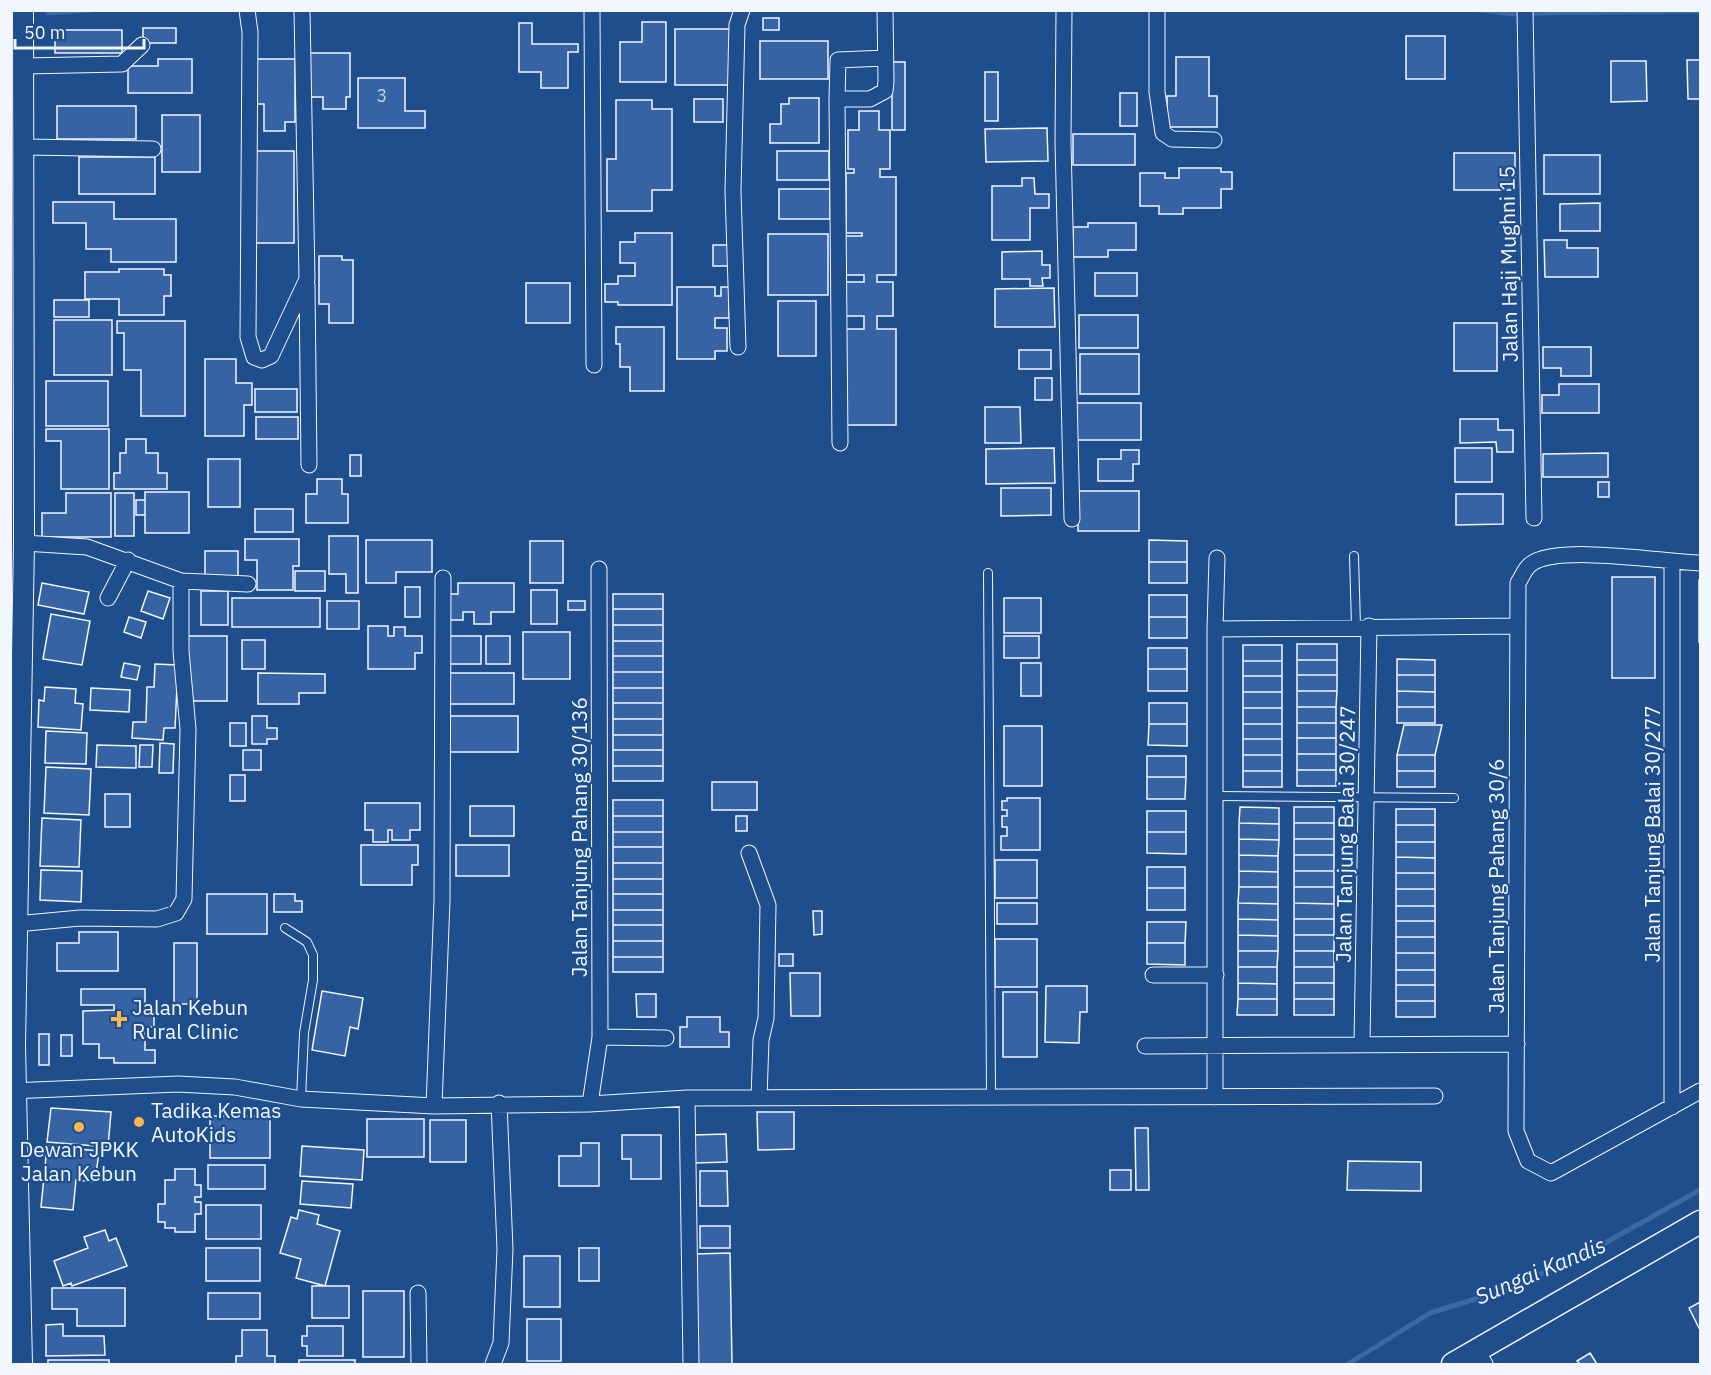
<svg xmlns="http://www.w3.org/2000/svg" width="1711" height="1375" font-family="'IBM Plex Sans',sans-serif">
  <rect width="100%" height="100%" fill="#1f4e8c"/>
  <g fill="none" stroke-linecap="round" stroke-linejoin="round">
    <path stroke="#3b69a3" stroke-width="5" d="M1480 10 1514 14
      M48 13 90 10
      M1534 13 1700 11
      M1348 1364 1430 1313 1511 1288 1596 1248 1700 1190"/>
  </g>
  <path fill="#3563a3" stroke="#f2f6ff" stroke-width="1.5" d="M763 18H779V30H763Z
    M642 22H666V82H620V42H642Z
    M519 23H532V44H578V52H568V88H541V72H519Z
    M143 28H176V43H143Z
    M675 29H732V85H675Z
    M55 30H122V53H55Z
    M1406 36H1445V79H1406Z
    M760 41H828V79H760Z
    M309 53H350V97H346V109H323V97H309Z
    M1176 57H1209V96H1217V127H1167V96H1176Z
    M158 59H192V93H128V66H158Z
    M257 59H295V122H285V131H264V104H257Z
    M1687 60H1700V99H1688Z
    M1611 61H1646L1647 101 1611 102Z
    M892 62H905V130H892Z
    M985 72H998V121H985Z
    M358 78H405V111H425V128H358Z
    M1120 93H1137V126H1120Z
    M789 98H819V143H770V124H781V104H789Z
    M694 99H723V122H694Z
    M616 100H652V109H672V190H652V211H607V159H616Z
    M57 106H136V139H57Z
    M859 111H879V130H890V169H880V177H896V275H877V282H893V316H877V329H896V425H846V329H864V316H846V282H864V275H845V236H862V233H846V173H854V169H848V130H859Z
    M162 115H200V172H162Z
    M1047 128 1048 161 986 162 985 129Z
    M1073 134H1135V165H1073Z
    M255 151H294V243H255Z
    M777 151H829V180H777Z
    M1454 153H1515V190H1454Z
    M1544 155H1600V194H1544Z
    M79 157H155V194H79Z
    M1179 168H1221V172H1232V189H1221V208H1183V214H1159V206H1140V173H1165V178H1179Z
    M1022 178H1034L1035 194H1049V208H1030V240H992V186H1022Z
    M779 189H830V219H779Z
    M53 202H114V219H176V262H111V249H86V223H53Z
    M1600 203V231H1560V204Z
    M1088 223H1136V250H1108V257H1073V227H1088Z
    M635 233H672V305H618V302H605V284H618V276H635V263H620V242H635Z
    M768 234H828V295H768Z
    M1544 240H1567V248H1598V277H1545Z
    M713 245H733V266H713Z
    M1042 251V265H1050V278H1042L1043 286H1030V279H1002V252Z
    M319 256H342V260H353V323H329V304H319Z
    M119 269H164V275H171V296H164V315H119V299H85V272H119Z
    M1095 273H1137V296H1095Z
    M526 283H570V323H526Z
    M677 287H715V296H721V287H733L729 296V318H715V328H727V351H715V359H677Z
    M1054 288 1055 327H995V289Z
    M54 300H89V317H54Z
    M778 301H816V356H778Z
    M1079 315H1138V348H1079Z
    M54 320H112V375H54Z
    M117 321H185V416H141V370H124V333H117Z
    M1454 323H1497V371H1454Z
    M616 327H664V391H630V367H620V344H616Z
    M1543 347H1591V376H1561V368H1543Z
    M1019 350H1051V369H1019Z
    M1080 354H1139V394H1080Z
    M205 359H236V383H252V405H244V436H205Z
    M1035 378H1052V400H1035Z
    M46 381H108V426H46Z
    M1559 384H1599V413H1542V395H1559Z
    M255 389H297V412H255Z
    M1075 403H1141V440H1075Z
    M985 407H1020L1021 443H985Z
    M256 417H298V439H256Z
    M1460 419H1498V430H1513V452H1497L1496 442 1460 443Z
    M46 429H109V489H61V441H46Z
    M126 439H146V453H158V473H167V489H114V473H120V453H126Z
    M1054 448 1055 483 986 484V449Z
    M1455 448H1492V482H1455Z
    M1121 450H1139V464H1133V481H1098V459H1121Z
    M1608 453V477H1543V454Z
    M350 455H361V476H350Z
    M208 459H240V507H208Z
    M317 479H342V494H348V523H306V494H317Z
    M1598 482H1609V497H1598Z
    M1001 488H1051V515L1001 516Z
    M1078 491H1139V531H1078Z
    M145 492H189V533H145Z
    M66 493H111V537H42V513H66Z
    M115 493H134V536H115Z
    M1456 494H1503V524L1456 525Z
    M136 500H145V515H136Z
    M255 509H293V532H255Z
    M329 536H358V593H346V574H329Z
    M245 539H299V566H293V590H257V560H245Z
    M366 540H432V572H396V583H366Z
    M1149 540 1187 541V562H1149Z
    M530 541H563V583H530Z
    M205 551H238V577H205Z
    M1149 562H1187V583H1149Z
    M295 571H325V591H295Z
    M1612 577H1655V678H1612Z
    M1699 580H1700V642H1699Z
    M42 583 89 592 84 614 38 605Z
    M458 583H514V612H491V624H474V612H463V620H449V594H458Z
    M405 587H420V617H405Z
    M531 590H557V624H531Z
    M148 591 170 598 163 619 141 611Z
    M201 591H228V625H201Z
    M613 594H663V609H613Z
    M1149 595H1187V617H1149Z
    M232 598H320V627H232Z
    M1004 598H1041V633H1004Z
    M327 601H359V629H327Z
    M568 601H585V610H568Z
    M613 609H663V625H613Z
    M51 614 90 621 82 665 43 659Z
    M129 617 146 622 141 638 124 632Z
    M1149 617H1187V638H1149Z
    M613 625H663V641H613Z
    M368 626H388V636H394V627H405V636H422V653H415V669H368Z
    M523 632H570V679H523Z
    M187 636H227V701H187Z
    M449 636H481V664H449Z
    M486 636H510V664H486Z
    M1004 636H1039V658H1004Z
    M242 640H265V669H242Z
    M613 641H663V656H613Z
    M1297 644H1337V660H1297Z
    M1243 645H1282V661H1243Z
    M1148 648H1187V669H1148Z
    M613 656H663V672H613Z
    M1397 659 1435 660V675H1397Z
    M1297 660H1337V675H1297Z
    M1243 661H1282V676H1243Z
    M124 663 140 666 137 680 121 677Z
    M1021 663H1041V696H1021Z
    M155 664 178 665 175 728H164L163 740 132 738 133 722H146L147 687H154Z
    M1148 669H1187V691H1148Z
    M613 672H663V688H613Z
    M258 673 325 674V693H299V704H258Z
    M448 673H514V704H448Z
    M1297 675H1337V691H1297Z
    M1397 675H1435V692L1397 691Z
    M1243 676H1282V692H1243Z
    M45 687 76 689 75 703 83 704 81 730 38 727 39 700 44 701Z
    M91 688 130 690 129 712 90 710Z
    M613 688H663V703H613Z
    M1297 691H1337L1336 707H1297Z
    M1397 691 1435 692V707H1397Z
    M1243 692H1282V708H1243Z
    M613 703H663V719H613Z
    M1149 703H1187V724H1149Z
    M1297 707H1336V723H1297Z
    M1397 707H1435V723H1397Z
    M1243 708H1282V724H1243Z
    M252 716H267V728H277V739H267V744H252Z
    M447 716H518V752H447Z
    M613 719H663V735H613Z
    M230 723H246V746H230Z
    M1297 723H1336V738H1297Z
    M1149 724H1187V746L1148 745Z
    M1243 724H1282V739H1243Z
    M1404 725H1442L1435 755H1397Z
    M1004 726H1042V786H1004Z
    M46 731 87 733 86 764 45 763Z
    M613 735H663V750H613Z
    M1297 738H1336V754H1297Z
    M1243 739H1282V755H1243Z
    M160 743 174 744 173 773H159Z
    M97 745 136 746V768L96 767Z
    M140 745H153L152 767H139Z
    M243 750H261V770H243Z
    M613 750H663V766H613Z
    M1297 754H1336V770H1297Z
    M1243 755H1282V771H1243Z
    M1397 755H1435V771H1397Z
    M1147 756H1186V777H1147Z
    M613 766H663V781H613Z
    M46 767 91 769 89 815 44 813Z
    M1297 770H1336V786H1297Z
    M1243 771H1282V787H1243Z
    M1397 771H1435V787H1397Z
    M230 775H245V801H230Z
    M1147 777H1186L1185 799H1147Z
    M712 782H757V810H712Z
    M105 794H130V827H105Z
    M1007 798H1040V850H1001V836H1007V827H1002V816H1007V810H1002V801H1007Z
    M613 800H663V816H613Z
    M365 803H420V830H410V840H392V830H388V842H373V830H365Z
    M470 806H514V836H470Z
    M1240 807 1279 808V824L1239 823Z
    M1294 807H1334V823H1294Z
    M1396 809H1435V825H1396Z
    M1147 811H1186V832H1147Z
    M613 816H663V832H613Z
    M736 816H747V831H736Z
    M42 818 81 820 79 867 40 866Z
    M1239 823 1279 824V840L1239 839Z
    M1294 823H1334V839H1294Z
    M1396 825H1435V842H1396Z
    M613 832H663V847H613Z
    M1147 832H1186V854L1147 853Z
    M1239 839 1279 840 1278 856 1239 855Z
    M1294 839H1334V855H1294Z
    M1396 842H1435V858L1396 857Z
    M361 845H418V865H412V885H361Z
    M456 845H509V876H456Z
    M613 847H663V863H613Z
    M1239 855 1278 856V872L1239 871Z
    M1294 855H1334V871H1294Z
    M1396 857 1435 858V873H1396Z
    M995 860H1037V898H995Z
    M613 863H663V879H613Z
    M1147 867H1185V888H1147Z
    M41 870 82 871 81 902 40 900Z
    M1239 871 1278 872V887H1239Z
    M1294 871H1334V887H1294Z
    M1396 873H1435V889H1396Z
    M613 879H663V894H613Z
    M1239 887H1278V904L1238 903Z
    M1294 887H1334V904L1294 903Z
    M1147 888H1185V910H1147Z
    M1396 889H1435V906H1396Z
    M207 894H267V934H207Z
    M274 894H295V901H302V912H274Z
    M613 894H663V910H613Z
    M997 903H1037V924H997Z
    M1238 903 1278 904V920L1238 919Z
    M1294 903 1334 904V919H1294Z
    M1396 906H1435V921H1396Z
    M613 910H663V925H613Z
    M813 911H822V934L814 935Z
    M1238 919 1278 920V936L1238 935Z
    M1294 919H1334V935H1294Z
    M1396 921H1435V937H1396Z
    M1147 922H1186L1185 943H1147Z
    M613 925H663V941H613Z
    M79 932H118V971H57V943H79Z
    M1238 935 1278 936V951H1238Z
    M1294 935H1334V951H1294Z
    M1396 937H1435V953H1396Z
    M995 939H1037V987H995Z
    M613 941H663V957H613Z
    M174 943H197V1004H174Z
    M1147 943H1185V965L1147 964Z
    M1238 951H1278L1277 967H1238Z
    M1294 951H1334V967H1294Z
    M1396 953H1435V970H1396Z
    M779 954H793V966H779Z
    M613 957H663V972H613Z
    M1238 967H1277V984L1238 983Z
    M1294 967H1334V983H1294Z
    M1396 970H1435V985H1396Z
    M790 973H820V1016H791Z
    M1238 983 1277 984V999H1238Z
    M1294 983H1334V999H1294Z
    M1396 985H1435V1001H1396Z
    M1046 986H1087V1012H1080L1079 1043 1045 1042Z
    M81 989H145V1009H154V1027H145V1050H155V1063H114V1058H99V1044H83V1011L114 1010V1005H81Z
    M322 991 363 998 358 1029 350 1027 345 1056 312 1050Z
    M1003 992H1037V1057H1003Z
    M636 994H656V1017H637Z
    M1238 999H1277V1015H1237Z
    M1294 999H1334V1015H1294Z
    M1396 1001H1435V1017H1396Z
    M687 1017H720V1032H729V1047H680V1027H687Z
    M39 1034H49V1065H39Z
    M61 1035H72V1056H61Z
    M51 1108 111 1112 108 1147 47 1142Z
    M757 1112H794V1149L758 1150Z
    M210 1116H270V1158H210Z
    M367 1119H424V1157H367Z
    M430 1120H466V1162H430Z
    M1135 1128H1148L1149 1190H1136Z
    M726 1134 727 1162 694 1163 693 1135Z
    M622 1135H661V1179H631V1159H622Z
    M581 1143H599V1186H559V1156H581Z
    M47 1146 99 1151 95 1182 76 1180 73 1210 41 1207Z
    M302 1146 364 1150 362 1180 300 1176Z
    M1348 1161 1421 1162V1191L1347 1190Z
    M208 1165H265V1189H208Z
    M175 1169H195V1185H201V1197H195V1202H201V1214H195V1232H175V1228H165V1222H158V1204H165V1180H175Z
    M1110 1170H1131V1190H1110Z
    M700 1171H727L728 1206H700Z
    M302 1181 353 1184 351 1208 300 1204Z
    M206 1205H261V1239H206Z
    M299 1210 319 1215 317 1224 340 1231 325 1286 296 1278 301 1259 280 1253 291 1217 297 1219Z
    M700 1226H730V1248H700Z
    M105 1230 109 1241 116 1238 127 1266 72 1286 71 1283 63 1286 54 1261 88 1248 84 1237Z
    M206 1248H260V1281H206Z
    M579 1248H599V1281H579Z
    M730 1253 732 1364H697L695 1254Z
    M524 1256H560V1307H524Z
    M312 1286H349V1318H312Z
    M52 1288H125V1326H77V1309H52Z
    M363 1291H404V1357H363Z
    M208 1293H260V1319H208Z
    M1700 1302V1330L1689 1308Z
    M527 1319H561V1361H527Z
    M63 1324V1336H104L105 1355 46 1356V1325Z
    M307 1326H343V1356H307V1346H302V1336H307Z
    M242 1330H267V1356H275V1364H236V1356H242Z
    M1590 1353 1597 1364H1580L1577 1361Z
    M48 1360H109V1364H48Z
    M299 1360H355V1364H299Z"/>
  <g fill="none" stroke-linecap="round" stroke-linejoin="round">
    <defs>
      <path id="service" d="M1354 556 1356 626
        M988 573 991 1097
        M1216 796 1454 798
        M285 928 307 942 313 955V980L304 1033 301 1099"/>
      <path id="minor" d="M247 10 250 32 248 337 254 357 262 360 271 356 307 279 302 10
        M592 10 594 365
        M1064 10 1063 142 1072 519
        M1157 10V92L1163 133 1172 139 1214 140
        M1525 10 1534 518
        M885 58 838 60 837 99H870L885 91 886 81 885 10
        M24 66 122 64 142 45
        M837 99 840 443
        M24 147 153 149
        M307 285 309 465
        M738 347 733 191 737 25 742 10
        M24 543 87 547 181 581 248 584
        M1672 562V1107
        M1700 563C1664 562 1558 544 1531 564 1525 568 1522 577 1518 583L1516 1131 1528 1161 1551 1173 1700 1091
        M108 598 128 560
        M1215 629 1516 626
        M749 853 768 905 766 1018 761 1040 759 1098
        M16 924 80 918 157 919 176 913 184 899 188 729 181 651V581
        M1153 975H1216
        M600 1037 666 1038
        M1362 1043 1369 626
        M1145 1046 1517 1044
        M10 1091 178 1084 235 1087 301 1099 434 1106 590 1104 687 1098 1435 1096
        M1215 1097V629L1217 558
        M687 1098 691 1364
        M590 1104 600 1037 599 569
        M434 1106 442 900 443 578
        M418 1293 419 1364
        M1477 1351 1485 1364
        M493 1364 501 1343 505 1249 499 1103"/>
      <path id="tertiary" d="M22 1364 15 1045 24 543 23 10"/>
      <path id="secondary" d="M1453 1364 1700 1222"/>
    </defs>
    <use href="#service" stroke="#f2f6ff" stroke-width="10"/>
    <use href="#minor" stroke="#f2f6ff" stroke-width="17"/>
    <use href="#tertiary" stroke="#f2f6ff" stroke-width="22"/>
    <use href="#secondary" stroke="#f2f6ff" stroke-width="25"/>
    <use href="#service" stroke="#1f4e8c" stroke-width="8"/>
    <use href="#minor" stroke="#1f4e8c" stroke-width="15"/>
    <use href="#tertiary" stroke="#1f4e8c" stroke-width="20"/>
    <use href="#secondary" stroke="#1f4e8c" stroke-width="22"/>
  </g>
  <g fill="#ffb74d" stroke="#1f4e8c" stroke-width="2">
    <path d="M116 1010h6v6h6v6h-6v6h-6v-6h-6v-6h6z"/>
    <circle cx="139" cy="1122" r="6"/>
    <circle cx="79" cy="1127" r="6"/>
  </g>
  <g text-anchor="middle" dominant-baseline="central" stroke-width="4.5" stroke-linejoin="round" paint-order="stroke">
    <g font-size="18" fill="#c3d1e8">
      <text x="382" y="95">3</text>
    </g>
    <g font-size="21" fill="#f2f6ff" stroke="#1f4e8c">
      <text transform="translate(1508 264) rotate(-91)">Jalan Haji Mughni 15</text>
      <text transform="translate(1345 834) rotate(-89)">Jalan Tanjung Balai 30/247</text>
      <text transform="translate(1652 834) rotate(-90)">Jalan Tanjung Balai 30/277</text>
      <text transform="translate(579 837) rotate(-90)">Jalan Tanjung Pahang 30/136</text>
      <text transform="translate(1496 886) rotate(-90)">Jalan Tanjung Pahang 30/6</text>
    </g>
    <g font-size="21" fill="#f2f6ff" stroke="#1f4e8c" text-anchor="start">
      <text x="132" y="1007">Jalan Kebun<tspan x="132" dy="24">Rural Clinic</tspan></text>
      <text x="151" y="1110">Tadika Kemas<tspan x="151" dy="24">AutoKids</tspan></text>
      <text x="79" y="1149" text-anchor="middle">Dewan JPKK<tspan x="79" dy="24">Jalan Kebun</tspan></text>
    </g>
    <g font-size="22" font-style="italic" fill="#f2f6ff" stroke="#1f4e8c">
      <text transform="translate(1540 1270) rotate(-23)">Sungai Kandis</text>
    </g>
  </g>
  <rect width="1711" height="1375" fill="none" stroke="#f2f6ff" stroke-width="24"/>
  <path d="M15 39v9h129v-9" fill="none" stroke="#f2f6ff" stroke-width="3"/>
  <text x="24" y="39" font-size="18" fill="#f2f6ff" stroke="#1f4e8c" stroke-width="4.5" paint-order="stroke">50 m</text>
</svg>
